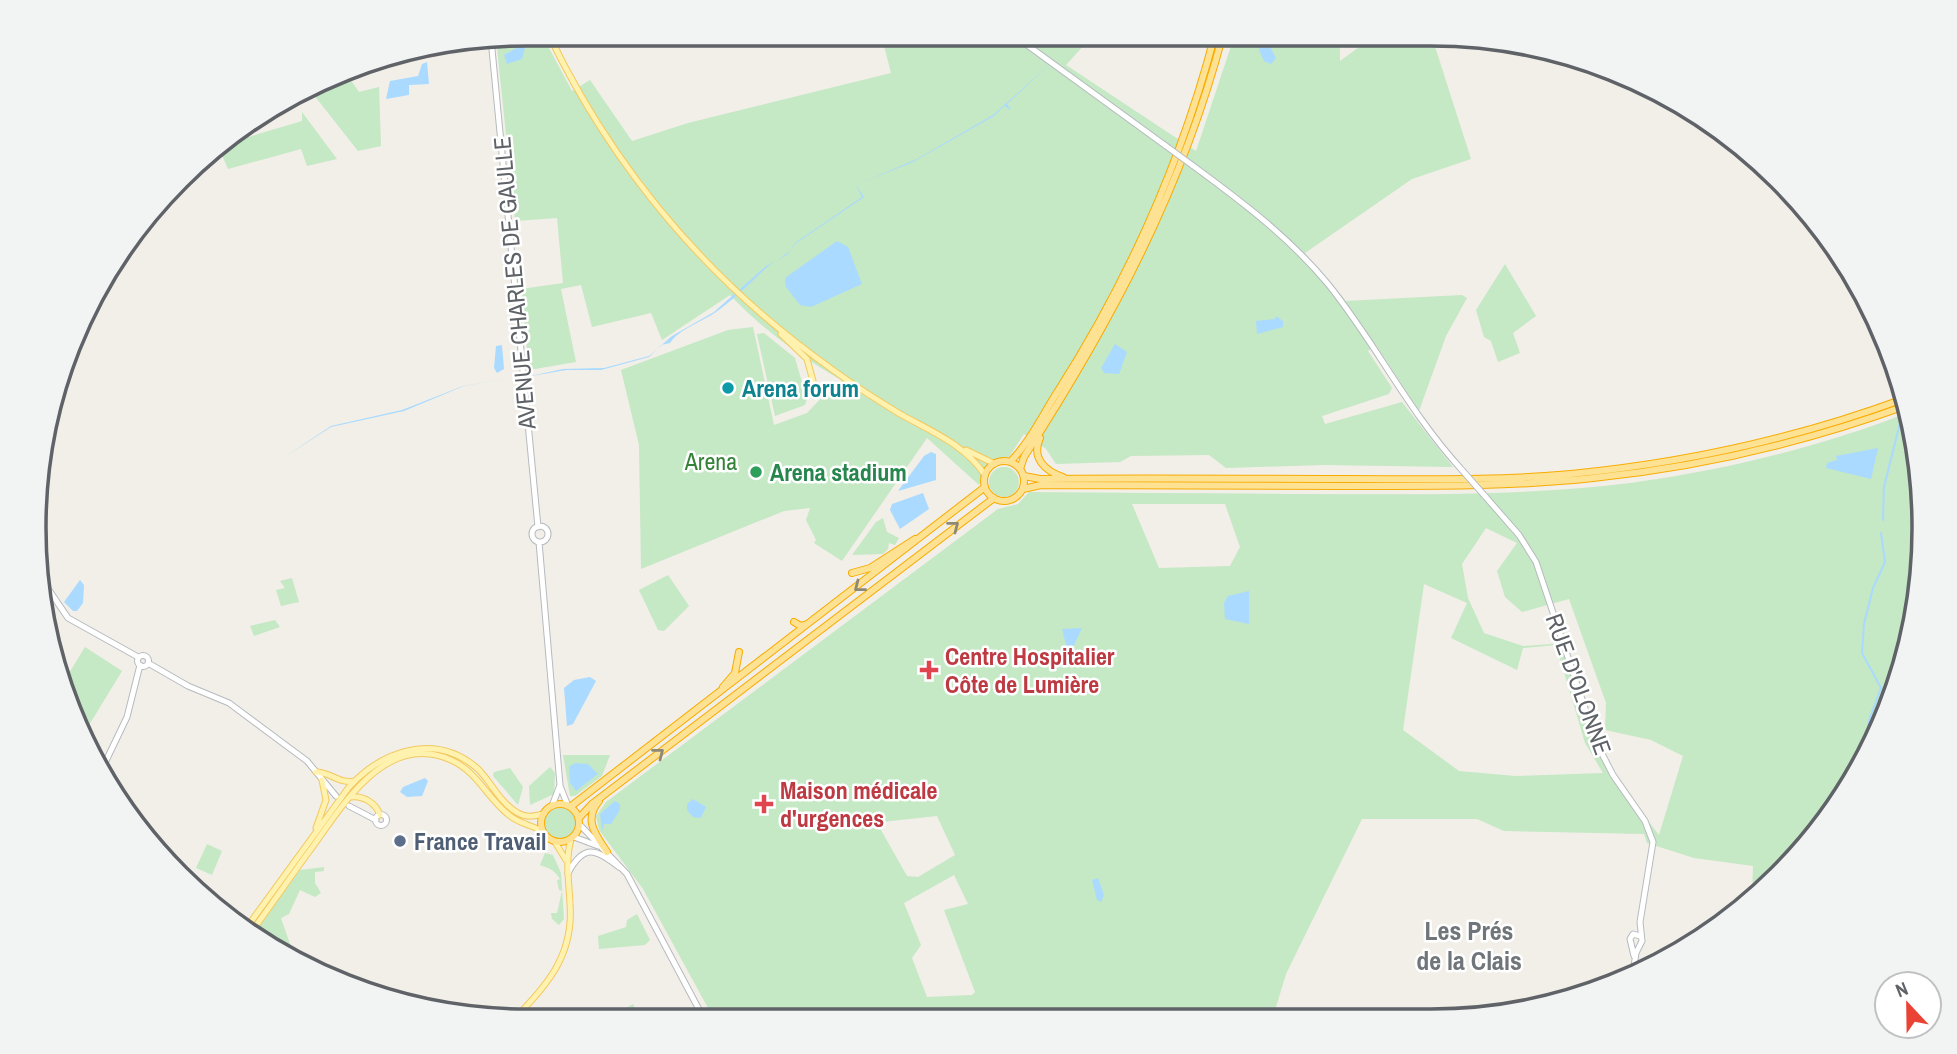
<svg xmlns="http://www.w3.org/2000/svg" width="1957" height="1054" font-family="'Archivo Narrow',sans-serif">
  <rect width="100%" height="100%" fill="#f1efe8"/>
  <path fill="#c5e8c5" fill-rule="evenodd" d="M527 33H541L572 91 590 80 632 141 688 123 891 73 881 34H1019L1025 38 1029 34H1094L1066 65 1196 151 1235 34H1340V61L1377 34H1431L1471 159 1412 179 1305 253 1346 301 1462 295 1467 298 1446 336 1419 411 1376 345 1368 351 1392 388 1389 394 1322 416 1325 424 1402 402 1453 467 1322 465 1226 468 1209 455 1131 456 1120 462 1056 464 1046 449 1024 434 1009 457 991 460 979 485 927 438 842 561 814 543 816 540 806 520 810 508 784 511 641 569 639 445 621 370 728 330 753 327 774 425 807 413 826 393 850 387 913 425 900 414C837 378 781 349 730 295L662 340 651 313 592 327 581 285 561 289 576 362 529 370 521 289 563 283 557 218 515 221 496 38Z
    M345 72 359 92 379 87 381 146 358 151 310 90Z
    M302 112 337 159 307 166 301 149 228 169 218 146 302 121Z
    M1505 264 1536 316 1513 333 1520 353 1498 362 1491 341 1484 337 1476 310Z
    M764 333 795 358 807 399 805 405 775 416 757 334Z
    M1909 412 1923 494 1920 591 1898 685 1858 774 1779 876 1755 896H1752L1753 866 1694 858 1647 843 1644 834 1504 831 1477 819H1362L1286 974 1273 1017 714 1019 643 889 599 830 596 816 606 802 998 509 1018 504 1029 492C1121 493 1213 493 1305 494 1393 494 1482 496 1569 489 1675 482 1811 452 1909 412ZM1132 504H1225L1240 547 1230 566 1159 568ZM1486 528 1517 543 1497 571 1505 597 1522 612 1569 599 1606 703 1605 730 1651 740 1683 756 1659 835 1609 771 1565 643 1523 646 1484 633 1468 598 1462 564ZM1424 584 1467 603 1451 638 1517 670 1523 648 1556 645 1585 743 1603 773 1515 776 1459 771 1403 730ZM937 816 955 855 918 877 907 876 881 830 882 822ZM954 875 968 904 944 910 975 992 972 995 927 997 912 958 921 945 904 903Z
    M989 482a15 15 0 1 1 30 0a15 15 0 1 1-30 0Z
    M883 518 887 532 899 538 895 545 889 543 888 549 883 554 852 555 876 522Z
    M668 575 689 606 664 631 658 630 639 590Z
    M292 578 299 602 281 606 276 590 285 588 280 581Z
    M275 620 280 627 254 636 250 626Z
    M85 647 122 671 83 735 71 716 63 683Z
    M563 755H610L602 776 575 796H570Z
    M550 767 555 773 554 794 530 805 529 786Z
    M510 768 523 787 518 805 493 776 494 772Z
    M544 824a16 16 0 1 1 32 0a16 16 0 1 1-32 0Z
    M207 844 222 851 212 875 196 868Z
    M545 853 553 855 561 873 564 919 559 925 552 919 551 913H557L562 891 559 890 557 880 560 879C553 868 549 869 540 865Z
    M324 867V871L315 872V883L321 893 315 897 300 890 289 914 281 918 292 950 254 933 300 870Z
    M637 914 650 940 645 945 599 949 598 936 626 927 627 920Z
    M633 1004 640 1019H627L619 1012Z"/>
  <path fill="#aadaff" d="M538 36 537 41 525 48 522 59 507 64 504 55Z
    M1262 40 1267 41 1276 58 1271 64 1264 61 1259 50Z
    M427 62 429 84 409 85V95L386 99 390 81 418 76 422 64Z
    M1050 64 1007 104 1011 110 1004 106 994 116 913 162 861 183 917 159 993 115Z
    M855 184 864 197 795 244C787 257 776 259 766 268 750 283 734 299 716 312 702 322 679 329 670 343L661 345 649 357 601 370H566L526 377 563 369 604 368 649 356 672 336 714 312 766 266 787 255 795 243 862 197Z
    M837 241 848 247 862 284 811 307 800 305 786 287 785 278Z
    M1276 316 1283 321V327L1257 334 1256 321 1275 319Z
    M1115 344 1127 352 1119 374 1104 373 1101 368Z
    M502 345 504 369 497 373 494 368 496 346Z
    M514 377 464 386 404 411 331 427 283 458 331 426 402 410 463 386Z
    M1878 448 1871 479 1826 468 1827 463 1837 460 1836 456Z
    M931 452 936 454V480L898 491 924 456Z
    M923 493 929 509 900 529 890 510 892 504Z
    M80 580 84 585 83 603 77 611H73L64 602Z
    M1249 591V624L1225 619 1224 603 1228 596Z
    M1082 628 1069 656 1062 629Z
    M590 677 596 681 573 724 567 726 564 688 574 680Z
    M575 763 588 764 598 774 576 791 570 783 569 767Z
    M425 778 428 781 422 796 407 797 400 792 403 787Z
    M693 799 706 807 701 818 693 817 687 810V804Z
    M615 801 620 804V810L611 824H604L602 831 600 814Z
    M1098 878 1104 895 1101 902 1097 900 1092 880Z"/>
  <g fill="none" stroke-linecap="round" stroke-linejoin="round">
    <path stroke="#aadaff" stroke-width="2" d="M1883 520 1884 487 1900 423
      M1862 763 1869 720 1881 688 1862 653 1864 624 1873 588 1885 562 1881 533"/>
    <defs>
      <path id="secondary" d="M1012 34 1166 146
        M491 39 538 527
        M1192 165C1241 201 1289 237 1328 284 1377 345 1408 411 1462 470
        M1484 495 1519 535 1536 562 1597 744 1613 775 1645 821 1653 842 1640 922 1642 941 1636 953 1633 973
        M532 534a8 8 0 1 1 16 0a8 8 0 1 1-16 0Z
        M539 542 560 785 552 806
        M38 574 68 618 138 657
        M137.5 661a5.5 5.5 0 1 1 11 0a5.5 5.5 0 1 1-11 0Z
        M148 663 188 686 229 703 307 761 336 796
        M103 767 127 717 140 665
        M560 786 568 806
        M349 806 376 820
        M375.5 820a5.5 5.5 0 1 1 11 0a5.5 5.5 0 1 1-11 0Z
        M580 825 627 874 704 1019
        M574 837 598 846
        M568 873C584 843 596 849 619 867
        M1634 956 1630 939 1633 934 1640 936"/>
      <path id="primary" d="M548 33C613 169 710 283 833 370 855 386 877 400 900 414 931 431 965 445 985 475
        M781 334 807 359 813 381
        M823 390 850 383
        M966 450 995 464
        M316 772C331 772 338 784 355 781
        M350 797C363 795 376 803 380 815
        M316 828 326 800 322 780
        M555 842 566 860
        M247 927 349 787C383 750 436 732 478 769 492 783 500 803 518 813 526 818 535 816 544 814
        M252 931C272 904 291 876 311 849 343 805 386 731 451 760 478 772 487 798 509 815 518 823 531 825 542 831
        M513 1020C547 986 574 955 570 904 569 881 565 861 571 839"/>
      <path id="highway" d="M1040 438C1031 458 1045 471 1063 477
        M984 481a20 20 0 1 1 40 0a20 20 0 1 1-40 0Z
        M1010 462C1030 442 1043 414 1058 391 1128 281 1182 161 1215 34
        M1020 469 1024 457C1110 324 1183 188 1223 34
        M1024 476 1040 479C1142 478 1245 479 1348 479 1422 479 1497 481 1571 474 1685 463 1798 438 1906 398
        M1023 489 1041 485C1142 485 1243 486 1344 486 1427 486 1510 487 1593 478 1701 467 1806 442 1908 405
        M852 573 870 568 915 539
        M794 622 801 626 807 624
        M723 687 735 673 739 652
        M599 801C583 820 596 835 607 852
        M541 823a19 19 0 1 1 38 0a19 19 0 1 1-38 0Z
        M570 807 985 487
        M579 818 592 804 994 498"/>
    </defs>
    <use href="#secondary" stroke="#b6babf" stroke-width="7"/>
    <use href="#primary" stroke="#f2c960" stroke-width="7"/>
    <use href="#highway" stroke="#f9ab00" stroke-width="8"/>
    <use href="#secondary" stroke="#fff" stroke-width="5"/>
    <use href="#primary" stroke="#fff2af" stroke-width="5"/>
    <use href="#highway" stroke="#fde293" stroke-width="6"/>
    <defs>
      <path id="secondary-bridge" d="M1166 146 1192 165
        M1462 470 1484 495"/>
    </defs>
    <use href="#secondary-bridge" stroke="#b6babf" stroke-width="7" stroke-linecap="butt"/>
    <use href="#secondary-bridge" stroke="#fff" stroke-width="5"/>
  </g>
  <defs><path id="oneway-chevron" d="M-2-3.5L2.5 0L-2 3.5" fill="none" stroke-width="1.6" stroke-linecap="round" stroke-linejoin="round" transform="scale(1.75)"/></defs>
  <g stroke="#8e8975">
    <use href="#oneway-chevron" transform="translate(954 526) rotate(-38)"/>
    <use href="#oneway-chevron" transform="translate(859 587) rotate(142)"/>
    <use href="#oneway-chevron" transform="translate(659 753) rotate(-38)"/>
  </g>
  <circle fill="#0f9aa8" stroke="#fff" stroke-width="2.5" cx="728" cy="388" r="7"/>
  <circle fill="#2e9e5b" stroke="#fff" stroke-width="2.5" cx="756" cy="472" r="7"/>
  <g fill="#e0444e" stroke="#fff" stroke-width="2.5">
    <path d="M925.5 659.5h7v7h7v7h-7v7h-7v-7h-7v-7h7z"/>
    <path d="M760.5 793.5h7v7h7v7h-7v7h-7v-7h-7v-7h7z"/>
  </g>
  <circle fill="#5c6f8a" stroke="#fff" stroke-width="2.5" cx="400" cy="841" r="7"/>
  <g text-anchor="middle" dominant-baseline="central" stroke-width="5" stroke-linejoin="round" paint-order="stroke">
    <g font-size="24" fill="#5f6368" stroke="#fff">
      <text transform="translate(514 283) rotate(-95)">AVENUE CHARLES DE GAULLE</text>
      <text transform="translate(1579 684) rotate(70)">RUE D'OLONNE</text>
    </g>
    <g font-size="24" font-weight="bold" fill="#0d838f" stroke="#fff" text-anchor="start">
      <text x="742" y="388">Arena forum</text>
    </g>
    <g font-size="24" fill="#348238" stroke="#fff">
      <text x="711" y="461">Arena</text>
    </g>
    <g font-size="24" font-weight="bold" fill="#27864d" stroke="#fff" text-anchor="start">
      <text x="770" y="472">Arena stadium</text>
    </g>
    <g font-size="24" font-weight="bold" fill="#be3a42" stroke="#fff" text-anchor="start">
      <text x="945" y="656">Centre Hospitalier<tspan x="945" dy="28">Côte de Lumière</tspan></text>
      <text x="780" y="790">Maison médicale<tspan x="780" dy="28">d'urgences</tspan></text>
    </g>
    <g font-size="24" font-weight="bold" fill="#4e5e75" stroke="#fff" text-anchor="start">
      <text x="414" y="841">France Travail</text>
    </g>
    <g font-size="26" font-weight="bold" fill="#70757a" stroke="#fff">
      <text x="1469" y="930">Les Prés<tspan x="1469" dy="30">de la Clais</tspan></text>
    </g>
  </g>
  <path d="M0 0H1957V1054H0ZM527 46H1431A481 481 0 0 1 1912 527V528A481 481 0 0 1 1431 1009H527A481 481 0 0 1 46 528V527A481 481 0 0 1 527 46Z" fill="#f2f3f3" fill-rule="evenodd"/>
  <path fill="none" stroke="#5f6368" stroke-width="3.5" d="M527 46H1431A481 481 0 0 1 1912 527V528A481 481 0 0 1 1431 1009H527A481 481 0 0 1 46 528V527A481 481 0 0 1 527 46Z"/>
  <g transform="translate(1908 1005) rotate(338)"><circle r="33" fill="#ffffff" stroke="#bfc1c3" stroke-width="2"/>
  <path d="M0-5L12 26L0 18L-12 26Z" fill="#ea4335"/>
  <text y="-10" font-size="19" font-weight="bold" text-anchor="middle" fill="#5f6368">N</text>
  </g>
</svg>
